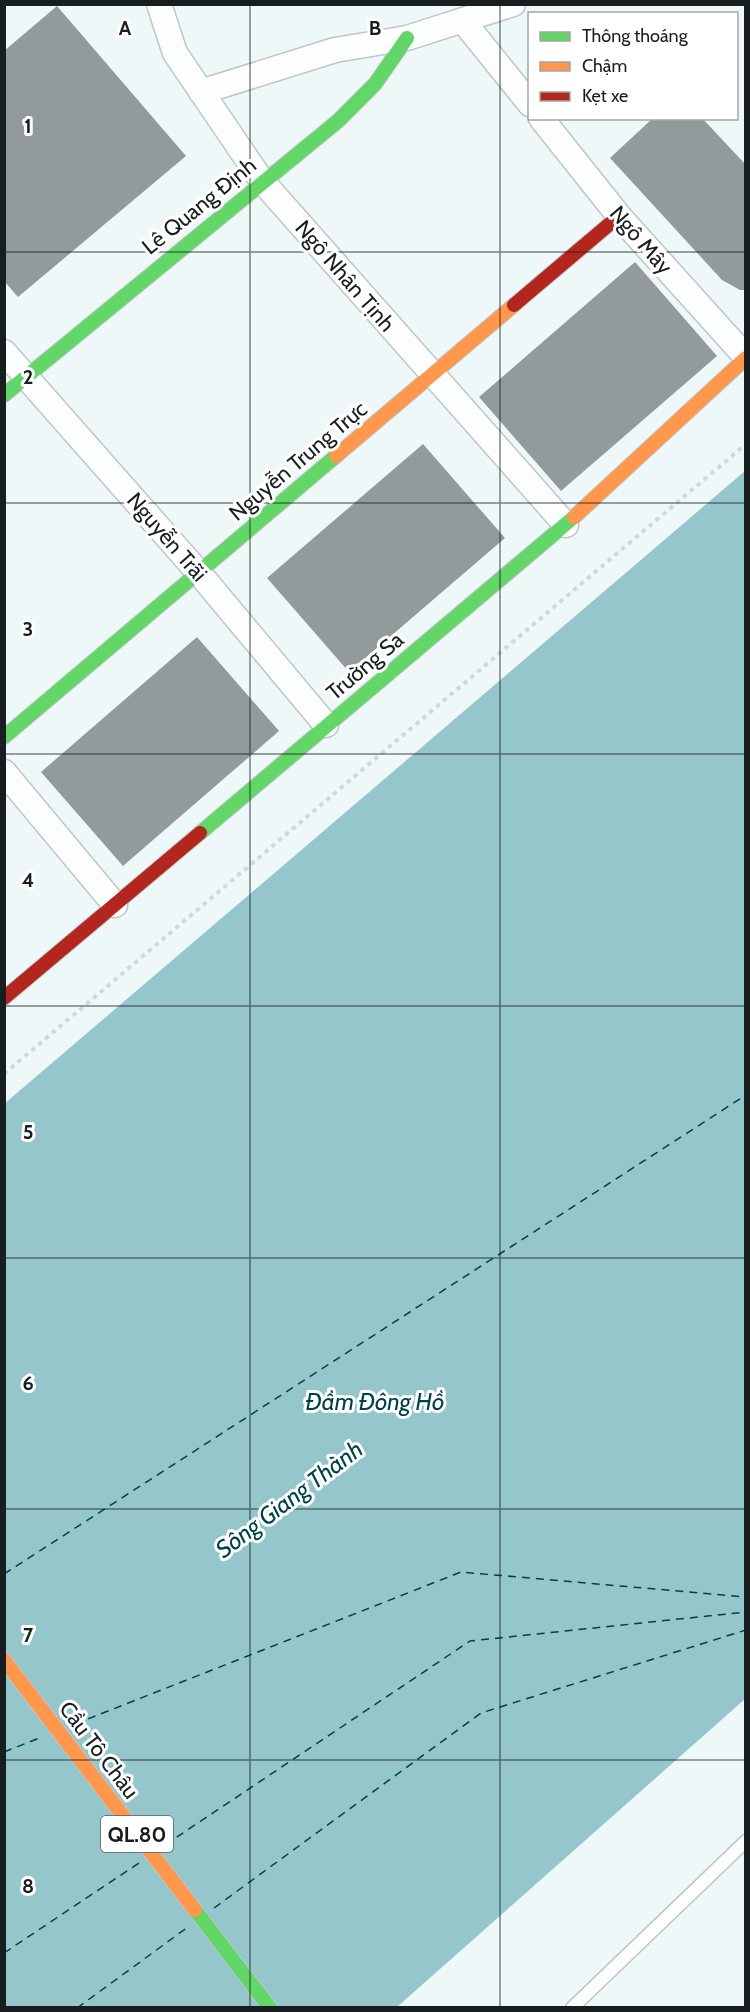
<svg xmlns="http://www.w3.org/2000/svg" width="750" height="2012" font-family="Cabin,sans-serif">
  <rect width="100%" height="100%" fill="#eef8f9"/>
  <path fill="#94c6cc" d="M745 471V1699L397 2007H5L4 1104Z"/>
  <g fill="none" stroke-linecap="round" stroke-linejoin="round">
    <path stroke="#004147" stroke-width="1.5" stroke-dasharray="8 6" stroke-linecap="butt" d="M4 1574 746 1095
      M75 1724 461 1572 746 1597
      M4 1752 42 1737
      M165 1845 470 1641 746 1612
      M214 1908 481 1713 746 1630
      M4 1953 139 1863
      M77 2008 188 1927"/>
  </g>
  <path fill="#939a9c" d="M57 6 186 156 18 297 4 281V51Z
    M653 118H702L746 165V290H740L722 280 610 158Z
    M635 262 717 356 561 491 479 397Z
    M423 444 505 538 349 672 267 578Z
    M197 637 279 731 123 866 41 772Z"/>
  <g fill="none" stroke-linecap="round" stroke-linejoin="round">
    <defs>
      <path id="lane" d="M572 2008 746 1841"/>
      <path id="street" d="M159 4 175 53 262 181 566 525
        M463 21 530 104
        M201 92 335 50 407 38 513 4
        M541 118 619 216 746 357
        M4 352 199 573 326 725
        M4 772 115 905"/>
      <path id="fast" d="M4 395 338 121 375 84 407 38
        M4 737 336 456
        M200 833 574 517
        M195 1910 270 2008"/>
      <path id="slow" d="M336 456 514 305
        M574 517 746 358
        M4 1660 195 1910"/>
      <path id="jam" d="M514 305 619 216
        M4 998 200 833"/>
    </defs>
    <use href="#lane" stroke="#bfc6c8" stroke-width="15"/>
    <use href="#street" stroke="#bfc6c8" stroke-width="27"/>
    <use href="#fast" stroke="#bfc6c8" stroke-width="16"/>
    <use href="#slow" stroke="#bfc6c8" stroke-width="16"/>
    <use href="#jam" stroke="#bfc6c8" stroke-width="16"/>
    <path stroke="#d4d7d7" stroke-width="4" stroke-dasharray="4.5 4.5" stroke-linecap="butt" d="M4 1074 746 444"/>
    <use href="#lane" stroke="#fcfefe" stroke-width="12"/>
    <use href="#street" stroke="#fcfefe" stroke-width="24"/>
    <use href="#fast" stroke="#63d668" stroke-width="14"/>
    <use href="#slow" stroke="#ff974d" stroke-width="14"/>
    <use href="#jam" stroke="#b3261e" stroke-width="14"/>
  </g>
  <path fill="none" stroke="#181e1f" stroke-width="1.5" stroke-opacity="0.55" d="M250 4V2008M500 4V2008M4 252H746M4 503H746M4 754H746M4 1006H746M4 1258H746M4 1509H746M4 1760H746"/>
  <g text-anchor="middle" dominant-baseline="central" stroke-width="6" stroke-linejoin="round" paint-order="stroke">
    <rect fill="#fff" stroke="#5d6262" stroke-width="1.5" x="101" y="1816" width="72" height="36" rx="4.5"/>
    <g font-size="21" font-weight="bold" fill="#181e1f">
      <text x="137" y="1834">QL.80</text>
    </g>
    <g font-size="22" fill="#181e1f" stroke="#fff">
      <text transform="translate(199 206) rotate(-39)">Lê Quang Định</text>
      <text transform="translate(641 240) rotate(49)">Ngô Mây</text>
      <text transform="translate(345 276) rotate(49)">Ngô Nhân Tịnh</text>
      <text transform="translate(298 461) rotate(-40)">Nguyễn Trung Trực</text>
      <text transform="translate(167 537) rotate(49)">Nguyễn Trãi</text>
      <text transform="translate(365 666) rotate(-40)">Trường Sa</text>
      <text transform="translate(99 1750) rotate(53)">Cầu Tô Châu</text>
    </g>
    <g font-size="24" font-style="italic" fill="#004147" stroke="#fff">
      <text x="375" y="1401">Đầm Đông Hồ</text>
      <text transform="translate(289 1499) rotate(-37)">Sông Giang Thành</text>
    </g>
  </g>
  <g font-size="20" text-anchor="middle" font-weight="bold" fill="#181e1f" stroke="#fff" stroke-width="6" stroke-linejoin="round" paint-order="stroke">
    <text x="125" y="35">A</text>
    <text x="375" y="35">B</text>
    <text x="28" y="133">1</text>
    <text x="28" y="384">2</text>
    <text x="28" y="636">3</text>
    <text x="28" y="887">4</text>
    <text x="28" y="1139">5</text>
    <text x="28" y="1390">6</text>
    <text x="28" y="1642">7</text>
    <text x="28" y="1893">8</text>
  </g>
  <rect width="750" height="2012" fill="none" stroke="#181e1f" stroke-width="12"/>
  <rect x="528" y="12" width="210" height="108" fill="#ffffff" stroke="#a3a5a5" stroke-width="1.5"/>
  <rect x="540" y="32" width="30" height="9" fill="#63d668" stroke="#a3a5a5" stroke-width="1.5"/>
  <text x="582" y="42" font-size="18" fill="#181e1f">Thông thoáng</text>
  <rect x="540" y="62" width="30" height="9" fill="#ff974d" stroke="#a3a5a5" stroke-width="1.5"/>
  <text x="582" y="72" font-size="18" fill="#181e1f">Chậm</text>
  <rect x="540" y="92" width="30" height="9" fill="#b3261e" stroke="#a3a5a5" stroke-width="1.5"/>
  <text x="582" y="102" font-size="18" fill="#181e1f">Kẹt xe</text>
</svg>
